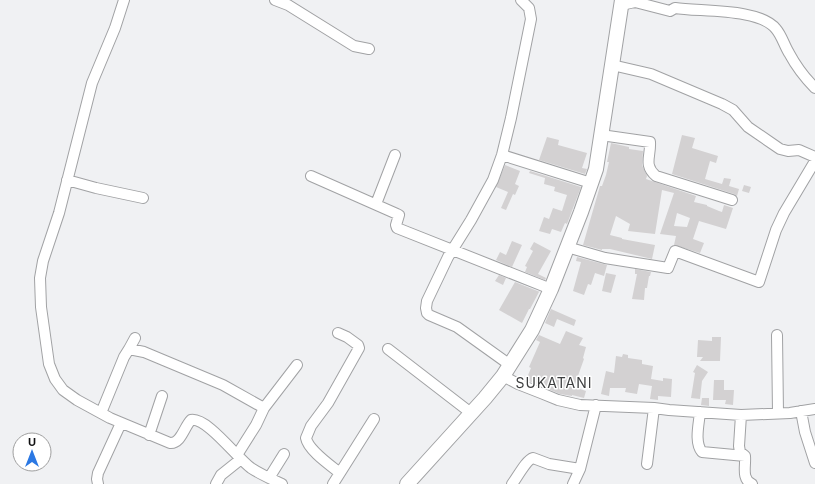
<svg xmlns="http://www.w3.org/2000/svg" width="815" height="484" font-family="Inter,sans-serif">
  <rect width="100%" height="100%" fill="#f0f1f3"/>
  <path fill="#d3d1d2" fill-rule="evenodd" d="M682 135 695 138 692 148 718 156 716 163 710 161 705 179 722 184 724 178 731 179 729 186 739 189 737 196 734 194 672 174Z
    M547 137 559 140 558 145 587 153 582 168 587 169 585 174 539 160Z
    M611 143 629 147V149L643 151 642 165 647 176 646 179 696 196 694 202 707 205V206L719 211 722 212 724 205 733 208 726 229 699 221 693 239 704 243 700 253 674 245 676 236 660 234 674 193 662 190 655 234 628 231 630 224 616 216 610 235 622 238V239L655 245 652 259 610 249H602V250L583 245 600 186H602L606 175 609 162H607ZM677 213 690 218 687 227 674 226Z
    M505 165 520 171 515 184 519 186 515 195 513 194 506 210 501 208 508 192 496 187Z
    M530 171 581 187 567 224 565 223 561 232 552 229 550 234 539 231 544 217 549 219 553 208 562 211 567 195 554 191 555 187 544 184 545 178 529 173Z
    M744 185 751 187 749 193 742 191Z
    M512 241 522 245 512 267 496 260 500 252 506 255Z
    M534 242 551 251 538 274 546 278 545 280 525 272 527 267 525 266 533 251 530 249Z
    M577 257 607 265 604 276 595 273 591 285 588 284 584 295 573 291 581 262 576 261Z
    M635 269 651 272 650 276H649L647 288H645L644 300 632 299 637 274H635Z
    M606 273 616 275 611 293 602 291Z
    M499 275 506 278 503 285 495 281Z
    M515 282 540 292H539L530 309H529L522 323 499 310Z
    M551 309 576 320 574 326 557 319 554 327 545 323Z
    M566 331 583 338 579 345 586 347 583 358 584 359 574 387 586 391 584 398 572 395V396L560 394 526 380 531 368 529 367 540 342 536 340 539 335 560 344Z
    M712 337H721L720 361H700L703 357H697L698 340 712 341Z
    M623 354 628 355V358L642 360V364L653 366 651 379 663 381V378L672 379 671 397 658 396V400L650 399 652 386 639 384 637 394 625 392 626 388H610L609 396 601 394 606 371 614 373 616 356 622 357Z
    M697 365 708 372 702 381 700 399 691 398 695 373 693 372Z
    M714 380H724V390H734L733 405 725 404 726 400H713Z
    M702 398H709V406L701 405Z"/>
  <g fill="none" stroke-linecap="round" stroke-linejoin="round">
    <defs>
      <path id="minor" d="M124 0 115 28 92 83 59 213 43 261 40 278 41 307 49 364 55 379 63 390 77 400 110 418 170 443C181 444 184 427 191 420 207 417 237 458 251 468 260 474 271 479 282 484
        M275 0 288 5 354 46 369 49
        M621 5 635 2 670 11 675 8C700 12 760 8 776 29 782 36 784 45 789 53 796 66 805 78 815 88
        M612 65 651 74 722 104 733 110 748 127 780 149 788 151 799 150 815 157
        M601 135 650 142C651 156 643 165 656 176L732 200
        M502 155 591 183
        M311 176 397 214 399 215 396 225 397 228 551 289
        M67 180 96 188 143 198
        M376 204 395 155
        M567 247 605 258 668 268 675 251 759 282 776 230 784 213 815 161
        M338 333 347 337 358 345 359 348 328 403 311 426 306 438C308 450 330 465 340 473
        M777 335 778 413
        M129 349 135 338
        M388 349 471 413
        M510 365 457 327 429 315 427 313 426 308 427 301 448 257 471 220 493 180 502 155 511 118 531 19 529 8 521 0
        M503 376 518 384 541 393 558 400 580 405 654 408 669 410 741 415 790 413 815 409
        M801 411 805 432 815 463
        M700 412C699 424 694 442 702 452L745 456
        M101 413 124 357 129 349 144 352 223 385 264 408
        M741 415 739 446 740 452 745 456C746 466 741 479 752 484
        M149 435 162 396
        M237 455 256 425 264 408 297 365
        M647 464 654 408
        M269 478 284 454
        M98 484 97 479 98 473 121 423
        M216 484 221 475 241 459
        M333 484 374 419
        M512 484C517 478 526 460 533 458L549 464 580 469
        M573 484 580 469 596 405"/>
      <path id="highway" d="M407 484 485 398 503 376 532 330 551 289 581 212 596 169 622 0"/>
    </defs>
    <use href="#minor" stroke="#a1a2a4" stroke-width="12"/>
    <use href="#highway" stroke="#a1a2a4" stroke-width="16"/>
    <use href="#minor" stroke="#fff" stroke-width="10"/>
    <use href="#highway" stroke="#fff" stroke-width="14"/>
  </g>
  <g text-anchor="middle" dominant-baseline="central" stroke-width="3" stroke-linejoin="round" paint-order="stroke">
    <g font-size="14" letter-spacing="1" fill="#3d3e3f" stroke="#fff">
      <text x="554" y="382">SUKATANI</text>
    </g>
  </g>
  <g transform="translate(32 452)"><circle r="19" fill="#ffffff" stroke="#9f9f9f"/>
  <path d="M0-3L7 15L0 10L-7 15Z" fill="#2b78e3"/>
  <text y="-6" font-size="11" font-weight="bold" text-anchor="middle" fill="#0f0f10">U</text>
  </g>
</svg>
